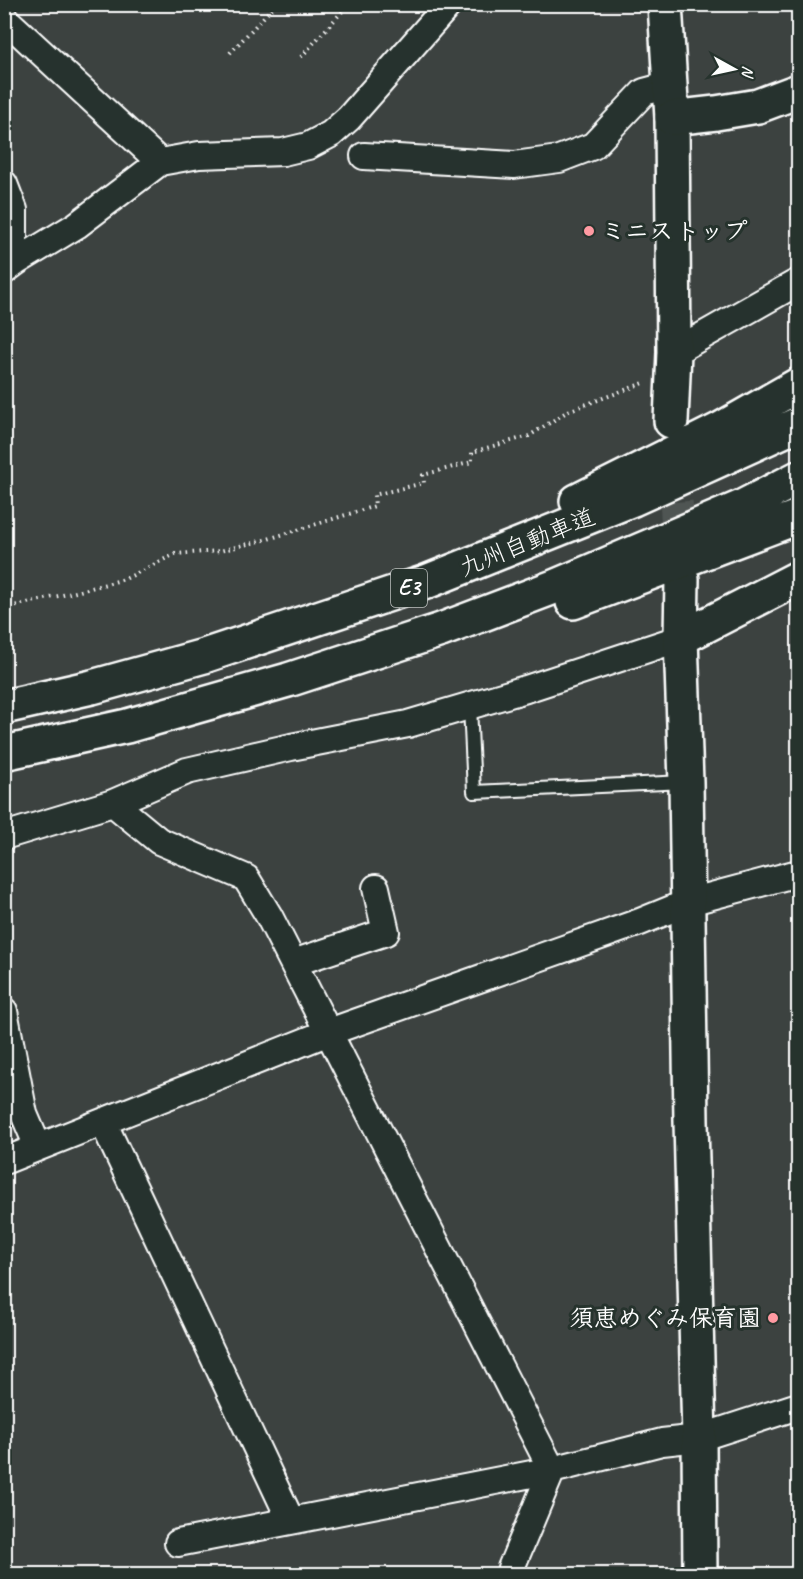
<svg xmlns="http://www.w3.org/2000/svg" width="803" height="1579" font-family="Caveat,'Klee One',sans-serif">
  <rect width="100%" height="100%" fill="#3c4240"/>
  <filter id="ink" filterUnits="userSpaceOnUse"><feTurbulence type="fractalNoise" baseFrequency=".0167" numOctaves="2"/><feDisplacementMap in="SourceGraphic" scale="12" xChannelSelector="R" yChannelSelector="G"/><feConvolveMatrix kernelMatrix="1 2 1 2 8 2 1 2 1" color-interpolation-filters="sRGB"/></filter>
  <g filter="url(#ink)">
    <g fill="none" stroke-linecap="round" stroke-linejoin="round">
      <path stroke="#505553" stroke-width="33" stroke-dasharray="33 16" stroke-linecap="butt" d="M673 453 680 560"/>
      <defs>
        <path id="lane" d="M470 706 474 792 685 782"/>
        <path id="street" d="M4 18 160 162
          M364 156 514 165 559 159 593 146 644 92 670 85
          M4 184 14 210V241L16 262
          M4 271 16 262 77 225 160 162 199 155 283 152 308 146 331 134 349 118 449 4
          M674 352 798 282
          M113 803 159 841 246 878 269 916 552 1470 511 1568 510 1574
          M4 836 113 803 187 771 291 747 408 724 526 689 681 638
          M293 963 386 932 376 888
          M4 1011 24 1114 38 1147
          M103 1122 291 1521
          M4 1161 329 1032 640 922 689 902 798 873
          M178 1543 552 1470 662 1442 699 1438 798 1406"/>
        <path id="secondary" d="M665 4 672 118 674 352 671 421
          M682 579 681 638 686 782 691 1121 699 1438 700 1574
          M681 638 798 578"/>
        <path id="primary" d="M672 118 716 113 758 106 798 91"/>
        <path id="highway" d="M577 501 721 429 798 385
          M573 602 798 517
          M4 707 92 687 204 656 426 582 633 499 798 424
          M4 753 127 726 288 680 441 630 554 587 742 507 798 478"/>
      </defs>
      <use href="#lane" stroke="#fff" stroke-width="16"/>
      <use href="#street" stroke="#fff" stroke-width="30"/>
      <use href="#secondary" stroke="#fff" stroke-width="38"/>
      <use href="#primary" stroke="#fff" stroke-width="38"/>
      <use href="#highway" stroke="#fff" stroke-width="38"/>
      <path stroke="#fff" stroke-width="4" stroke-dasharray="1.5 4.5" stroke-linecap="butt" d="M230 53 276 4
        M301 57 349 4
        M4 608 72 593 125 579 175 554 220 551 268 539 375 506 374 495 424 483 423 475 472 462V452L529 436 568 411 644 383"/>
      <use href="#lane" stroke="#26332d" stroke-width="12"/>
      <use href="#street" stroke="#26332d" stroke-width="26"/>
      <use href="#secondary" stroke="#26332d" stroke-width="33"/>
      <use href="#primary" stroke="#26332d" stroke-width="33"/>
      <use href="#highway" stroke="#26332d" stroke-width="33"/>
    </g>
  </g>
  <g fill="#ff9aa2" stroke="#26332d" stroke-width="2">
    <circle cx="589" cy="231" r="6"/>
    <circle cx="773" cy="1318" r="6"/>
  </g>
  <g text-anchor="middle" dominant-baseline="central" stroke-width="6" stroke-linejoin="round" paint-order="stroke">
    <rect fill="#26332d" stroke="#bec2c0" stroke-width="1.5" x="391" y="569" width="36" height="38" rx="4.5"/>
    <g font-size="22" font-weight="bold" fill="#fff">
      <text x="409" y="588">E3</text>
    </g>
    <g font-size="24" font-weight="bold" fill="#fff" stroke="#26332d" text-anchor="start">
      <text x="601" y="231">ミニストップ</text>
      <text x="761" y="1318" text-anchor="end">須恵めぐみ保育園</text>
    </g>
    <g font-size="24" fill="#fff" stroke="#26332d">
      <text transform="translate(527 542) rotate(-22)">九州自動車道</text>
    </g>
  </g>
  <rect width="803" height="1579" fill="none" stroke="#26332d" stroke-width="24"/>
  <rect x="12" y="12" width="779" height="1555" fill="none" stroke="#fff" stroke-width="2" filter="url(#ink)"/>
  <g transform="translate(734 69) rotate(98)" stroke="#26332d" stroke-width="4.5" paint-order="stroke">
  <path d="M0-4.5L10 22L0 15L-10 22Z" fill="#ffffff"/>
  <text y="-9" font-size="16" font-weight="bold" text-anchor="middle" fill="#ffffff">N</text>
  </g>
</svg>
